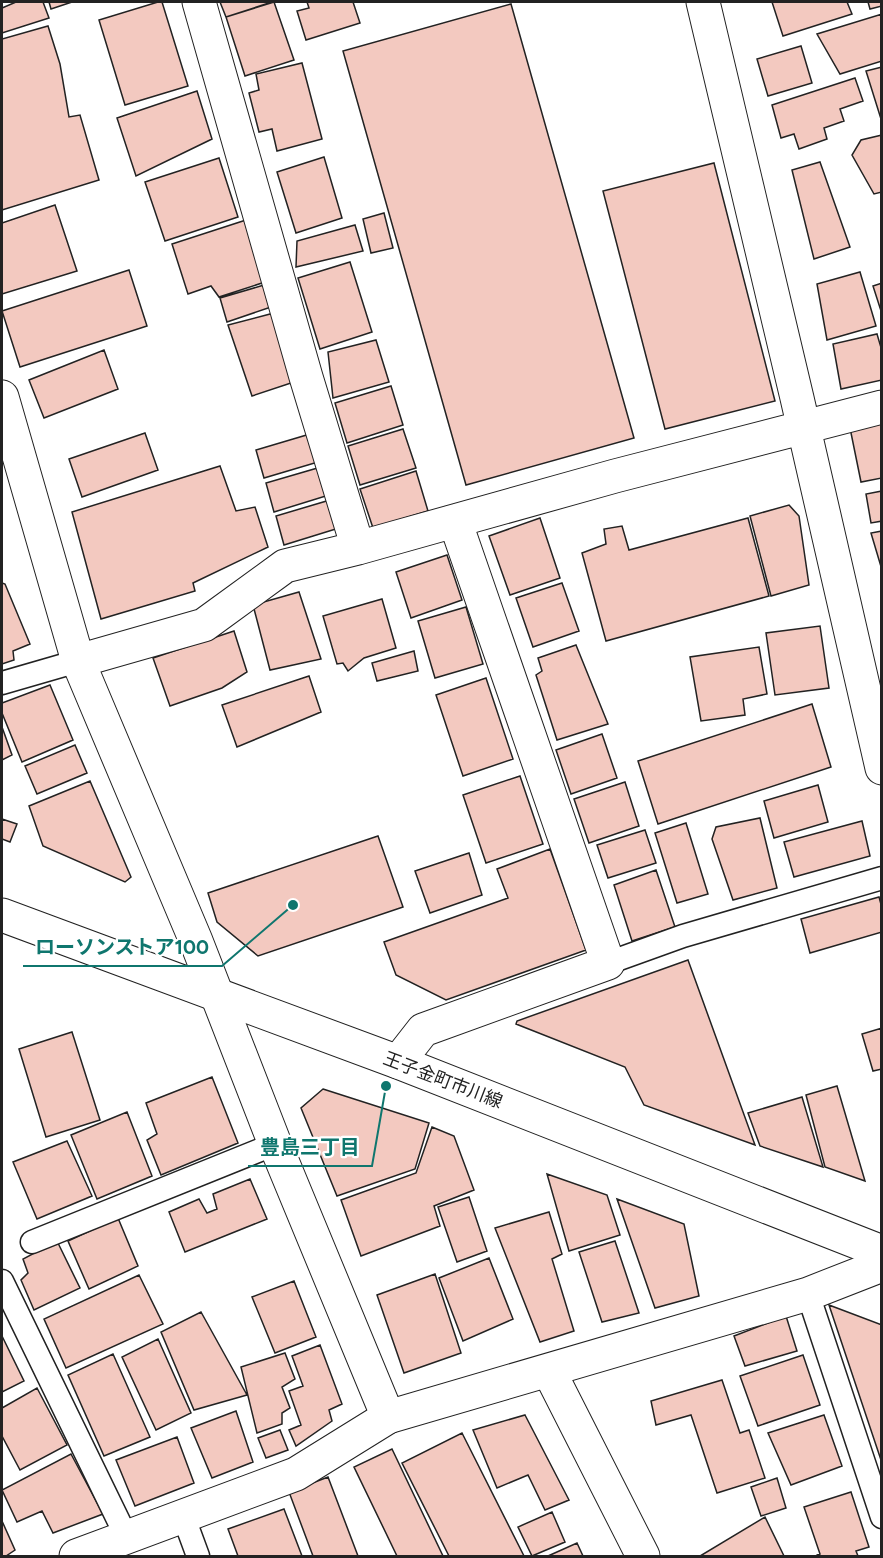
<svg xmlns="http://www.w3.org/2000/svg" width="883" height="1558" font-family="Figtree,'Noto Sans JP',sans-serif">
  <rect width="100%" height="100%" fill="#fff"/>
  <path fill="#f3c9c0" stroke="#222" stroke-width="1.5" d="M16 2H43L49 18 2 33V8Z
    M49 2H72L51 9Z
    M158 2H162L188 86 125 105 99 20Z
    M220 2H272L226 17Z
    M274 2 294 60 245 76 226 17Z
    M307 2H353L360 23 306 40 297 11 309 8Z
    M772 2H847L852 14 783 36Z
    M868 2H882V6L870 9Z
    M511 4 634 438 466 485 343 51Z
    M882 14V61L840 74 817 34Z
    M48 26 60 64 69 117 80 115 99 180 2 210V39Z
    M801 46 812 83 768 96 757 59Z
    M302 63 322 139 277 151 272 129 259 132 249 93 259 90 256 74Z
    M882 67V119H881L866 71Z
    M855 78 863 101 840 109 844 121 824 128 827 139 799 149 794 134 781 138 772 105Z
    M197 91 212 139 136 176 117 118Z
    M882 135V192L874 194 852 155 861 140Z
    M324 157 342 218 296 233 277 172Z
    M219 158 238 217 165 241 145 182Z
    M820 162 850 247 814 259 792 170Z
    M714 163 775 401 665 429 603 191Z
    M55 205 77 271 2 294V223Z
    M384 213 393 248 371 253 363 219Z
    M246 220 265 282 219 297 211 286 188 294 172 244Z
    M355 225 363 251 296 267 297 241Z
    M350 262 372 332 320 349 298 278Z
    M129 270 147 326 20 367 2 311Z
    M860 272 876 326 827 340 817 284Z
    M882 283V314L873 286Z
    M264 285 271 307 227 322 220 298Z
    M274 313 294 382 252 396 228 325Z
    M877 334 882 351V380L841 389 833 344Z
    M376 340 389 382 333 398 328 352Z
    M104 350 118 389 44 418 29 380Z
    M391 386 403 425 347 443 335 403Z
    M882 420V478L861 482 850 428Z
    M403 429 416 468 360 485 348 446Z
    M145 433 158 470 82 497 69 459Z
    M310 434 318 462 264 478 256 450Z
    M220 466 236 511 255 507 268 547 193 583 195 591 101 619 72 512Z
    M321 467 329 495 274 512 266 483Z
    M416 471 428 511 373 528 360 489Z
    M882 491V521L871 523 866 494Z
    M330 500 339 528 284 545 276 516Z
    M789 505 799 516 809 585 771 596 750 516Z
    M540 518 560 578 510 595 489 536Z
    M748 518 769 596 606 641 582 553 606 544 604 529 622 526 629 550Z
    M882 531V570L871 533Z
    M447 555 462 600 411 618 396 572Z
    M2 583 5 584 30 644 13 651 14 660 2 664Z
    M562 583 579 631 533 647 516 598Z
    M299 592 321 659 270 670 253 605Z
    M382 599 396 648 364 658 348 671 343 663 337 664 323 616Z
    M466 607 483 664 435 678 418 621Z
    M820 626 829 688 775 695 766 633Z
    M234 631 247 672 222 688 170 706 153 658Z
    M576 645 608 724 557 740 536 675 542 671 538 658Z
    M759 647 767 694 743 699 745 715 701 721 690 657Z
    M414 651 418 671 377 681 372 663Z
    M309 676 321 712 237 747 222 705Z
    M486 678 513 759 463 776 436 695Z
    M50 685 73 740 22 762 2 713V703Z
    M812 704 831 767 658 824 638 761Z
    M2 727 12 755 2 760Z
    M602 734 617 778 571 794 556 750Z
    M75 745 87 773 37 794 25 766Z
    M520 776 543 844 486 863 463 795Z
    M90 781 131 877 125 882 43 846 29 806Z
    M625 782 639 826 589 843 574 799Z
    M818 785 828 822 774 838 764 801Z
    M760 818 777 888 733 900 712 839 716 827Z
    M2 819 17 824 10 842 2 839Z
    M862 821 870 856 794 877 784 842Z
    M686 823 708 894 677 903 655 833Z
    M645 830 656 863 608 878 597 845Z
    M378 836 403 907 258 956 217 922 208 893Z
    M550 849 586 950 446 1000 396 975 384 942 508 898 497 869Z
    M469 853 482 895 430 913 415 871Z
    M656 870 675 927 632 941 614 885Z
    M879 897 882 908V932L810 953 801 919Z
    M688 960 755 1145 644 1105 625 1067 516 1024 517 1021Z
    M882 1028V1069L873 1071 862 1034Z
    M72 1032 100 1120 46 1137 19 1049Z
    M212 1077 238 1143 161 1175 147 1140 157 1134 146 1103Z
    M837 1086 865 1181 825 1167 806 1095Z
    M323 1089 429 1123 415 1169 337 1196 301 1108Z
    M802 1097 823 1167 760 1146 748 1113Z
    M127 1112 152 1176 97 1199 71 1135Z
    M432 1127 454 1136 474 1190 434 1206 440 1226 361 1256 341 1200 416 1173Z
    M67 1141 92 1196 37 1219 13 1162Z
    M547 1174 607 1195 620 1235 569 1251Z
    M250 1179 267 1219 185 1252 169 1212 199 1199 207 1213 217 1209 213 1194Z
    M469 1197 487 1251 457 1262 438 1207Z
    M617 1199 684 1224 699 1296 655 1308Z
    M549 1212 562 1254 552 1259 574 1331 540 1342 495 1228Z
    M118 1218 138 1266 89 1289 68 1241Z
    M57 1241 80 1288 34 1310 21 1280 28 1273 23 1259Z
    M615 1241 639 1313 602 1322 579 1252Z
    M489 1258 513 1319 463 1341 439 1278Z
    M435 1274 461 1353 404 1373 377 1295Z
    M139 1275 163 1324 66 1368 44 1319Z
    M294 1281 316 1337 275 1353 252 1297Z
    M829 1305 882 1325V1463Z
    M201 1312 247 1395 194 1410 161 1332Z
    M786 1316 797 1351 745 1366 734 1336Z
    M2 1336 24 1381 2 1392Z
    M158 1339 191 1413 156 1430 122 1357Z
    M320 1345 342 1404 329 1410 332 1421 296 1446 289 1430 301 1425 289 1391 303 1386 292 1356Z
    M285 1353 295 1379 282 1387 290 1408 282 1413V1424L257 1433 241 1367Z
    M113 1354 150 1437 104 1456 68 1375Z
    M803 1355 820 1405 758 1426 740 1376Z
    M722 1380 740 1433 749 1430 765 1478 717 1493 691 1415 656 1425 651 1401Z
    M37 1388 67 1445 20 1470 2 1436V1408Z
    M236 1411 253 1462 212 1478 191 1428Z
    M525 1415 569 1500 545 1510 528 1475 497 1488 473 1430Z
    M824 1415 842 1466 791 1485 768 1433Z
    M280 1430 288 1450 266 1458 258 1438Z
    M462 1433 524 1556H449L402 1463Z
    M177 1437 194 1483 135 1506 116 1460Z
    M392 1449 443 1556H397L354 1467Z
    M71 1454 103 1514 53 1533 42 1511 17 1522 2 1490Z
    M328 1477 358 1556H313L289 1492Z
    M777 1478 786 1508 761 1516 751 1487Z
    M851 1492 869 1547 856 1551 858 1556H817V1555L820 1554 804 1507Z
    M284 1509 302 1556H238L228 1529Z
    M552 1512 565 1542 532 1556 518 1527Z
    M765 1517 784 1556H700Z
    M2 1521 15 1550 6 1556H2Z
    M577 1543 583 1556H548Z"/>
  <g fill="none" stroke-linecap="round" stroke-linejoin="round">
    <defs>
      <path id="lane" d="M2 683 78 661
        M608 963 683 936 882 878
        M32 1242 275 1144
        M2 1281 126 1536
        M808 1294 882 1517
        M184 1518 198 1556"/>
      <path id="street" d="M199 2 306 377 358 548
        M703 2 797 398 882 768
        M78 661 204 625 285 566 358 548 615 476 882 407
        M398 1062 423 1030 608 963 455 521
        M549 1371 643 1556
        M76 1556 296 1474 388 1417"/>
      <path id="secondary" d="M2 397 78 661 196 941 275 1144 388 1417 808 1294 882 1265"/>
      <path id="primary" d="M2 915 398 1062 882 1252"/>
    </defs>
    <use href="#lane" stroke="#222" stroke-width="25"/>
    <use href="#street" stroke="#222" stroke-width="35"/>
    <use href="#secondary" stroke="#222" stroke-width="35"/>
    <use href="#primary" stroke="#222" stroke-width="35"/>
    <use href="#lane" stroke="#fff" stroke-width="22"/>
    <use href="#street" stroke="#fff" stroke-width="33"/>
    <use href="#secondary" stroke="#fff" stroke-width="33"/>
    <use href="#primary" stroke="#fff" stroke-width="33"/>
  </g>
  <g text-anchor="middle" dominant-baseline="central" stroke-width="4.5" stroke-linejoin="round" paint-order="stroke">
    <g font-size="18" fill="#222" stroke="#fff">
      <text transform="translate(443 1080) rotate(21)">王子金町市川線</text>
    </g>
  </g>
  <path fill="none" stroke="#0f766e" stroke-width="2" d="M293 905L222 966H23M386 1086L372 1166H248"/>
  <g fill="#0f766e" stroke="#fff" stroke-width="2">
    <circle cx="293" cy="905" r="6"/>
    <circle cx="386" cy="1086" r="6"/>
  </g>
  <g font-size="20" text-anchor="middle" font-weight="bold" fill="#0f766e" stroke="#fff" stroke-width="4.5" stroke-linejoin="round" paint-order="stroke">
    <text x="122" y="954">ローソンストア100</text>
    <text x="310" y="1154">豊島三丁目</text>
  </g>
  <rect width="883" height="1558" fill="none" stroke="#222222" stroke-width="6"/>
</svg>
